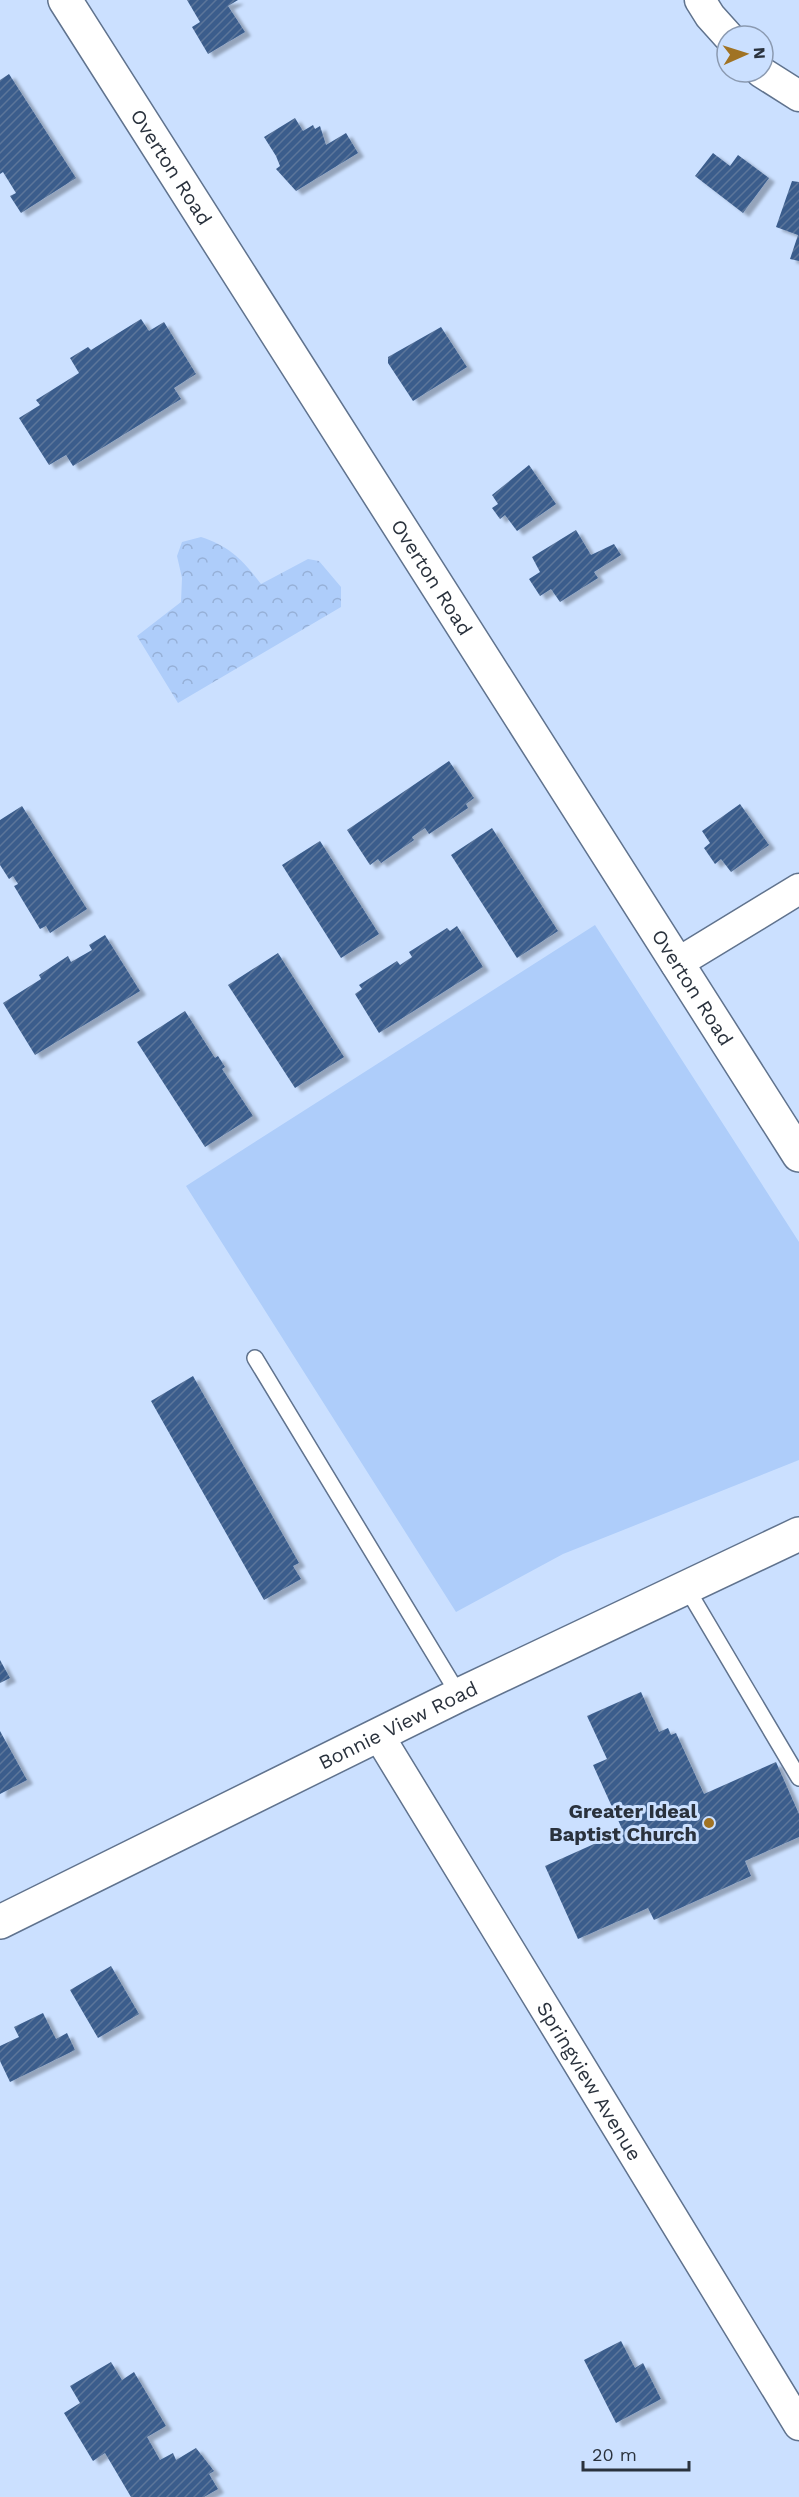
<svg xmlns="http://www.w3.org/2000/svg" width="799" height="2497" font-family="'Work Sans',sans-serif">
  <defs>
    <pattern id="forest-crowns" width="20" height="18" patternUnits="userSpaceOnUse" patternTransform="scale(1.5)"><rect width="20" height="18" fill="#aecdfa"/><path d="M2 6a3 3 0 1 1 6 0M12 15a3 3 0 1 1 6 0" fill="none" stroke="#96b0d7"/></pattern>
    <pattern id="building-hatch" width="6" height="6" patternUnits="userSpaceOnUse" patternTransform="scale(1.5)"><rect width="6" height="6" fill="#3b5d8c"/><path d="M-1 1l2-2M0 6l6-6M5 7l2-2" fill="none" stroke="#5c769a"/></pattern>
    <filter id="shadow"><feDropShadow dx="6" dy="4" stdDeviation="1.5" flood-color="#0004"/></filter>
  </defs>
  <rect width="100%" height="100%" fill="#cbe0ff"/>
  <path fill="#aecdfa" d="M595 925 799 1242V1460L563 1554 456 1612 186 1186Z"/>
  <path fill="url(#forest-crowns)" d="M201 537C229 546 243 560 261 584L308 559 319 561 341 587V607L178 703 137 636 181 602 182 578 177 556 182 542Z"/>
  <path fill="url(#building-hatch)" filter="url(#shadow)" d="M187 0H238L228 6 245 32 208 54 192 27 200 22Z
    M9 74 76 178 21 213 10 196 16 193 3 172 0 174V80Z
    M295 118 303 131 313 125 315 129 320 126 326 145 346 133 358 153 296 191 276 169 280 166 276 156 264 137Z
    M713 153 730 166 738 155 769 178 743 213 695 176Z
    M792 181 799 182V261L790 259 798 235 776 227Z
    M141 319 149 331 164 322 196 374 174 388 181 399 73 466 66 455 49 465 19 418 40 405 36 400 79 373 70 358 88 347 91 350Z
    M441 327 467 367 413 401 388 363V357Z
    M529 465 556 504 517 531 505 515 500 519 492 508 498 504 492 495Z
    M576 530 591 555 614 544 621 555 594 572 598 578 560 602 551 589 540 596 529 579 540 572 532 557Z
    M449 761 474 798 466 804 468 808 429 834 425 828 412 837 414 840 381 863 378 859 370 865 347 830Z
    M740 804 769 845 731 872 721 859 715 864 704 848 710 843 702 831Z
    M22 806 87 909 50 933 46 926 40 929 14 886 18 884 13 876 9 879 0 865V820Z
    M492 828 558 931 517 958 451 855Z
    M320 841 379 934 341 958 282 865Z
    M457 926 483 967 379 1033 355 994 362 989 359 985 397 961 400 965 412 957 409 952 447 928 450 931Z
    M105 935 140 991 35 1055 3 1003 41 979 39 975 68 956 71 962 92 950 89 945Z
    M278 953 344 1057 295 1088 228 985Z
    M185 1011 215 1058 218 1056 225 1067 222 1069 253 1116 205 1147 137 1042Z
    M193 1376 299 1563 293 1566 301 1579 264 1600 151 1401Z
    M0 1660 10 1678 0 1683Z
    M641 1692 659 1732 668 1728 671 1735 676 1733 704 1794 776 1762 799 1814V1837L745 1861 751 1876 654 1920 648 1908 578 1939 545 1866 623 1831 593 1765 607 1759 587 1716Z
    M0 1731 27 1780 0 1794Z
    M111 1966 139 2014 98 2038 70 1990Z
    M43 2013 56 2039 67 2033 75 2050 10 2082 0 2061V2046L19 2037 14 2027Z
    M621 2341 635 2368 643 2363 661 2399 616 2423 584 2360Z
    M111 2362 122 2380 134 2372 166 2426 147 2437 160 2460 173 2453 176 2460 196 2448 214 2471 209 2474 218 2489 204 2497H131L105 2453 93 2461 64 2413 80 2403 70 2386Z"/>
  <g fill="none" stroke-linecap="round" stroke-linejoin="round">
    <defs>
      <path id="service" d="M255 1358 459 1695
        M686 1587 799 1778"/>
      <g id="minor">
        <path d="M700 0 710 16 728 36"/>
        <path d="M761 72 799 96"/>
        <path d="M676 964 799 889"/>
        <path id="s1" d="M379 1736 799 2425"/>
      </g>
      <g id="tertiary">
        <path id="s2" d="M65 0 799 1155"/>
        <path id="s3" d="M0 1922 459 1695 799 1534"/>
      </g>
    </defs>
    <use href="#service" stroke="#60738e" stroke-width="18"/>
    <use href="#minor" stroke="#60738e" stroke-width="33"/>
    <use href="#tertiary" stroke="#60738e" stroke-width="36"/>
    <use href="#service" stroke="#fff" stroke-width="15"/>
    <use href="#minor" stroke="#fff" stroke-width="30"/>
    <use href="#tertiary" stroke="#fff" stroke-width="33"/>
  </g>
  <circle fill="#a07324" stroke="#cbe0ff" stroke-width="2" cx="709" cy="1823" r="6"/>
  <g text-anchor="middle" dominant-baseline="central" stroke-width="6" stroke-linejoin="round" paint-order="stroke">
    <g font-size="20" fill="#2a323d" stroke="#cbe0ff">
      <text stroke="none"><textPath href="#s2" startOffset="198">Overton Road</textPath></text>
      <text stroke="none"><textPath href="#s2" startOffset="684">Overton Road</textPath></text>
      <text stroke="none"><textPath href="#s2" startOffset="1170">Overton Road</textPath></text>
      <text stroke="none"><textPath href="#s3" startOffset="444">Bonnie View Road</textPath></text>
      <text stroke="none"><textPath href="#s1" startOffset="404">Springview Avenue</textPath></text>
    </g>
    <g font-size="20" font-weight="bold" fill="#2a323d" stroke="#cbe0ff" text-anchor="end">
      <text x="697" y="1811">Greater Ideal<tspan x="697" dy="23">Baptist Church</tspan></text>
    </g>
  </g>
  <g transform="translate(745 54) rotate(87)"><circle r="28" fill="#cbe0ff" stroke="#8b9ab1" stroke-width="1.5"/>
  <path d="M0-4.5L10 22L0 15L-10 22Z" fill="#a07324"/>
  <text y="-9" font-size="16" font-weight="bold" text-anchor="middle" fill="#2a323d">N</text>
  </g>
  <path d="M583 2461v9h106v-9" fill="none" stroke="#2a323d" stroke-width="3"/>
  <text x="592" y="2461" font-size="18" fill="#2a323d" stroke="#cbe0ff" stroke-width="4.5" paint-order="stroke">20 m</text>
</svg>
